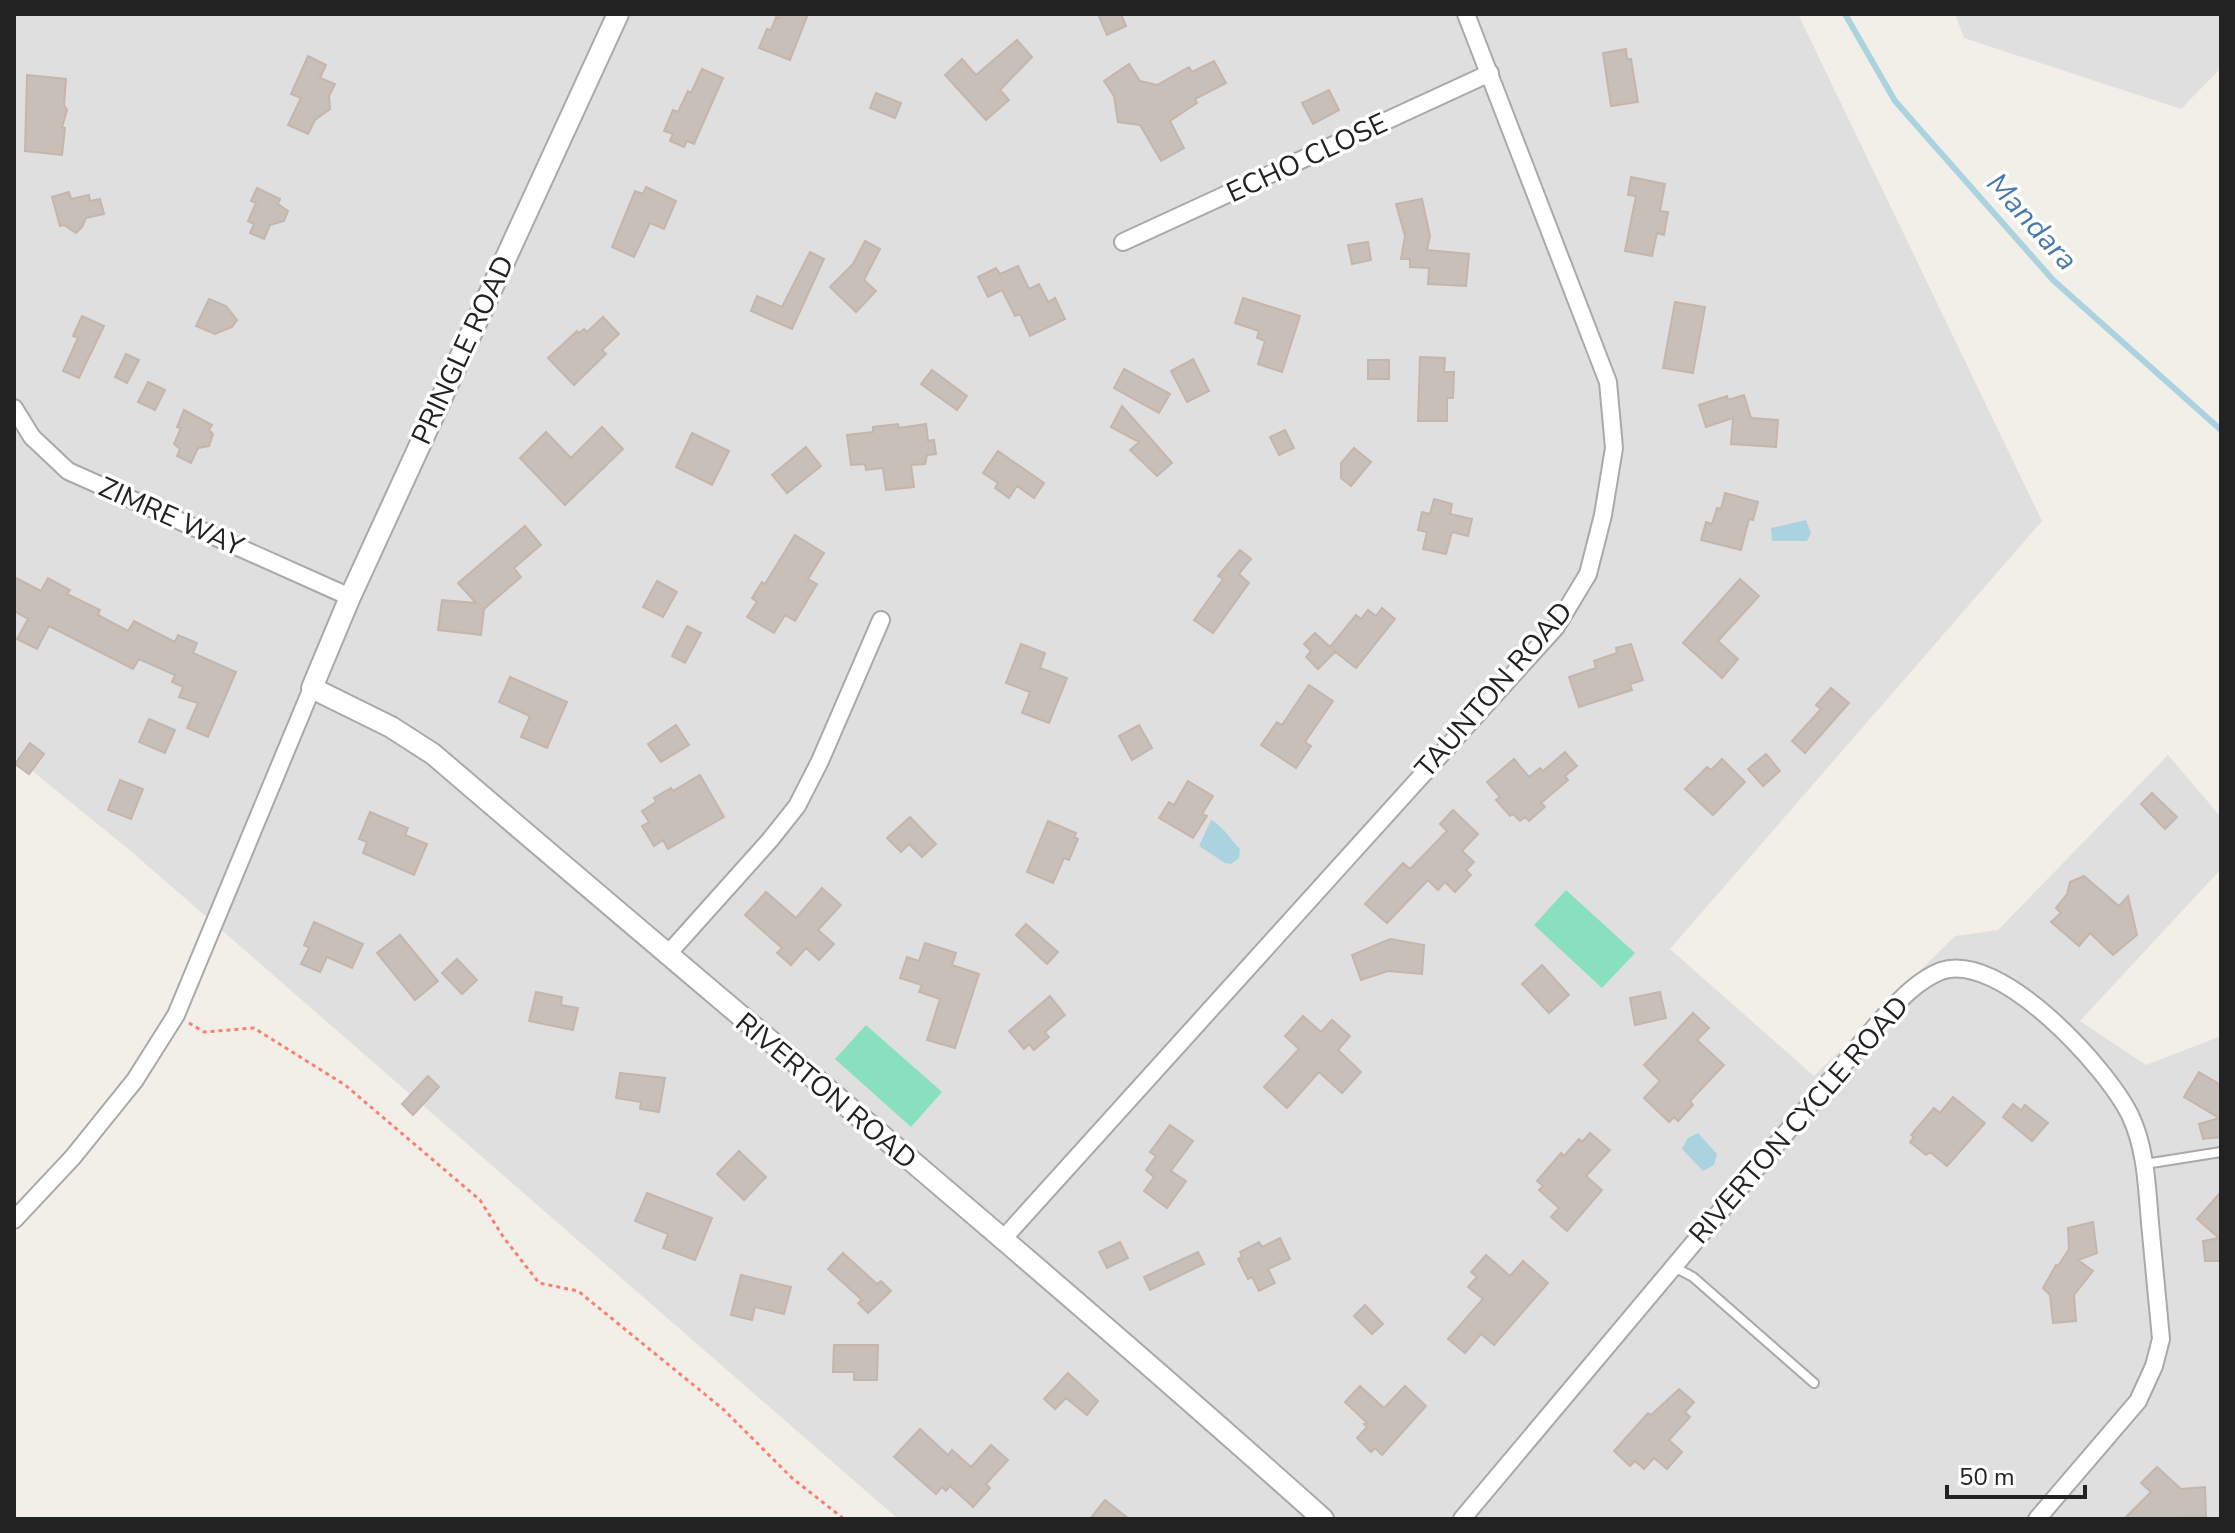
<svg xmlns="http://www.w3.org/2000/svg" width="2235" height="1533" font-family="'Nunito Sans',sans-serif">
  <rect width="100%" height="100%" fill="#f2efe9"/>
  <path fill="#e0dfdf" d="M14 14H1798L2042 521 1670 949 1814 1076 1955 936 1998 930 2168 755 2221 817V869L2080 1021 2146 1065 2221 1036V1519H898L133 853 14 756Z
    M1955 14H2221V68L2181 109 1964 38Z"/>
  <path fill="#88e0be" d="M1566 890 1635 953 1602 988 1534 925Z
    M866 1025 942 1092 911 1127 835 1059Z"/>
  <path fill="#aad3df" d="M1806 520 1811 533 1807 541H1772L1771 528Z
    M1211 820C1222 825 1231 840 1240 849L1239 858 1231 864 1225 863 1199 846Z
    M1698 1133 1717 1154 1714 1165 1703 1171 1682 1149 1688 1138Z"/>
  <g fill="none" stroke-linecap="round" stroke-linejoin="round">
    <path stroke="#aad3df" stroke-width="6" d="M1845 14 1895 101 2053 280 2221 430"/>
  </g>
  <path fill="#c7bfb8" stroke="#c4b6ab" stroke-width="2" d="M781 14H808L790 60 759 48 767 29 771 30 776 17 779 18Z
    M1098 14H1121L1126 26 1107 35Z
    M1017 40 1032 57 1000 90 1009 100 986 120 945 75 962 59 976 75Z
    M1626 49 1627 59H1631L1638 102 1611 106 1603 53Z
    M308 56 326 65 320 78 335 84 329 96 330 109 315 120 308 134 288 125 301 98 291 94Z
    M1214 61 1226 83 1195 99 1197 103 1170 121 1184 148 1161 161 1140 125 1118 122 1114 96 1104 81 1129 64 1140 81 1157 85 1189 67 1192 72Z
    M702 69 723 78 694 144 687 141 684 147 670 141 673 134 664 131 673 110 678 112 688 91 691 93Z
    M27 75 66 79 64 105 67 110 62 127 65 128 62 155 25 151Z
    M1329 90 1339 110 1313 124 1302 103Z
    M876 93 901 103 895 118 870 108Z
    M1631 177 1665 184 1660 211 1668 212 1664 235 1657 233 1652 256 1625 251 1636 196 1628 195Z
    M646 187 676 201 664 229 650 223 634 257 612 247 635 191 643 194Z
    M257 188 280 199 278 204 288 211 284 221 270 225 264 239 250 233 254 224 248 221 256 203 251 201Z
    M69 192 71 199 89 195 90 201 100 199 104 214 86 218 82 227 76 233 64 225 60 226 52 197Z
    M1422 199 1430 236 1427 250 1469 254 1466 286 1428 284 1429 268 1410 267V259H1401L1405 236 1396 204Z
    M865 241 880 249 864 280 876 291 856 312 830 287 853 264Z
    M1368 242 1371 260 1352 264 1348 245Z
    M810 252 824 259 792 329 751 311 757 296 782 307Z
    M1018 266 1029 289 1039 284 1048 302 1055 298 1065 319 1030 336 1020 314 1015 316 1002 290 988 297 978 277 996 268 1000 274Z
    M1243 298 1300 316 1282 372 1258 364 1265 341 1257 338 1259 331 1235 323Z
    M209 299 226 306 237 320 232 327 215 334 196 326Z
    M1675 302 1705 307 1693 373 1663 368Z
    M82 316 104 326 79 378 63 371 78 338 73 336Z
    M603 317 619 334 602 350 606 354 574 385 548 358 577 331 579 333 584 329 587 332Z
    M126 354 139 360 127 383 115 377Z
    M1420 357 1445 358 1444 372H1454L1453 398H1447V421H1418Z
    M1193 359 1209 391 1187 402 1171 371Z
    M1368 360H1389V379H1368Z
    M1124 369 1170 394 1159 413 1114 388Z
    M932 370 967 396 957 410 921 384Z
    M148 382 165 390 155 410 138 402Z
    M1744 395 1751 418 1778 420 1776 447 1731 444 1733 418 1706 427 1699 405 1727 396 1728 400Z
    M1122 406 1172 463 1157 476 1130 450 1139 442 1111 427Z
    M184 410 212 425 209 430 213 434 209 446 198 448 191 463 177 456 180 449 174 444 181 428 177 427Z
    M898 424 899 428 926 424 928 441 934 440 936 454 927 455 925 464 911 465 914 487 886 490 883 468 866 470 865 464 851 465 847 435 873 432V427Z
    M602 427 623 449 565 505 520 458 546 432 571 458Z
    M1285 430 1294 448 1279 455 1270 437Z
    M692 433 729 451 712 485 676 467Z
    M806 447 821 466 787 493 772 475Z
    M1354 448 1371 462 1351 486 1341 478V463Z
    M998 451 1044 483 1034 498 1017 486 1009 498 995 488 998 483 983 473Z
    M1725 493 1758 502 1753 520 1749 519 1741 550 1701 540 1706 522 1712 524 1717 508 1721 509Z
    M1434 499 1452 504 1450 514 1472 519 1468 536 1452 532 1446 554 1423 549 1427 532 1418 530 1422 512 1430 514Z
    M525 526 541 545 514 568 521 577 484 609 481 635 438 630 442 600 476 603 458 583Z
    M795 535 824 553 808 579 817 584 795 621 785 615 774 633 747 617 757 602 752 598 762 582 765 584Z
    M1240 550 1251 559 1239 574 1249 583 1213 633 1194 620 1223 579 1218 576Z
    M14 577 41 591 48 578 70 590 67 594 100 610 98 615 128 631 134 621 175 642 178 635 197 643 193 653 236 672 208 737 187 728 198 703 179 697 183 687 172 682 175 675 139 659 133 669 49 626 37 649 17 639 28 619 14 611Z
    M1740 579 1759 596 1718 641 1738 659 1722 678 1683 643Z
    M657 581 677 592 663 617 643 607Z
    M1382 608 1395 619 1356 668 1333 650 1335 652 1318 669 1306 657 1311 651 1304 644 1315 633 1330 647 1356 615 1361 619 1368 610 1376 616Z
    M687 626 701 633 685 663 672 656Z
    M1021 644 1045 653 1040 668 1067 678 1049 723 1022 713 1030 692 1006 683Z
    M1631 644 1643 680 1630 684 1632 690 1579 707 1569 677 1596 668 1594 661 1617 653 1616 648Z
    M510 677 567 702 547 748 521 737 530 716 499 702Z
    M1309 685 1333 701 1305 742 1311 746 1296 768 1261 745 1277 722 1282 725Z
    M1831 688 1849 703 1805 753 1792 741 1821 709 1816 705Z
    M149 719 175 730 165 753 139 742Z
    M676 725 689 745 661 762 648 744Z
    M1139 725 1152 748 1132 760 1119 736Z
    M30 743 44 754 29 774 15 764Z
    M1565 752 1577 766 1565 776 1568 780 1541 803 1545 807 1529 821 1525 817 1520 821 1513 814 1510 816 1496 800 1500 797 1487 782 1514 759 1529 777 1540 768 1543 771Z
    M1766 754 1780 771 1763 786 1748 769Z
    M1722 759 1745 782 1713 815 1685 789 1707 767 1711 770Z
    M700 775 724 817 668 849 663 840 654 846 642 826 649 822 642 811 656 802 654 798 671 788 673 791Z
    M120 780 143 789 131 819 108 810Z
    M1188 781 1213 796 1202 814 1207 816 1193 838 1159 818 1169 802 1174 805Z
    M2152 793 2177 817 2165 829 2141 804Z
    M1453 810 1478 834 1462 851 1474 862 1466 870 1471 875 1455 892 1445 882 1438 890 1428 880 1387 923 1365 904 1403 863 1410 869 1447 831 1440 824Z
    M370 812 408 828 405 835 427 844 414 875 363 853 367 842 359 839Z
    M910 817 936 844 922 857 909 844 901 852 887 838Z
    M1048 821 1076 833 1074 837 1078 839 1069 860 1064 858 1053 883 1027 872Z
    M2084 876 2119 906 2128 896 2137 935 2113 955 2090 933 2079 946 2051 922 2061 913 2056 908 2067 894 2070 882Z
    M822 888 841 905 818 930 834 944 819 960 806 948 791 965 777 953 782 948 745 915 766 892 796 918Z
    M314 922 363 944 352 968 327 957 320 972 301 964 309 948 304 945Z
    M1026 924 1058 952 1047 964 1016 935Z
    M400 935 438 981 415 1000 377 953Z
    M1390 939 1424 945 1422 974 1388 971 1361 980 1352 955Z
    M925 943 956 953 952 965 979 974 955 1048 927 1040 940 999 919 992 922 985 900 978 907 957 919 961Z
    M457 959 477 980 462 994 442 973Z
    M1542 965 1569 995 1549 1013 1522 984Z
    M536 992 562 997 561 1005 578 1008 573 1030 529 1021Z
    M1660 992 1666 1018 1635 1025 1630 998Z
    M1050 996 1065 1015 1045 1032 1049 1037 1034 1050 1029 1044 1024 1049 1009 1031Z
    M1693 1013 1709 1028 1697 1040 1724 1065 1690 1101 1693 1105 1678 1121 1674 1117 1669 1122 1644 1098 1660 1081 1644 1065Z
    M1303 1016 1321 1032 1332 1020 1350 1036 1338 1050 1361 1072 1342 1093 1319 1072 1287 1108 1264 1087 1299 1049 1285 1036Z
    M2199 1072 2221 1085V1137L2203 1139 2199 1124 2219 1118 2184 1097Z
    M620 1073 665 1078 659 1112 640 1109 641 1102 616 1098Z
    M428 1076 439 1087 413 1115 402 1104Z
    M1953 1097 1985 1123 1947 1166 1930 1152 1926 1155 1910 1142 1914 1137 1911 1135 1934 1108 1940 1113Z
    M2013 1104 2021 1110 2025 1105 2048 1123 2032 1141 2003 1117Z
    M1170 1125 1193 1141 1171 1171 1186 1181 1167 1208 1144 1191 1154 1177 1146 1170 1156 1156 1150 1152Z
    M1590 1133 1610 1150 1586 1176 1602 1190 1567 1231 1551 1217 1559 1208 1539 1190 1543 1186 1537 1181 1561 1153 1564 1156 1579 1139 1582 1142Z
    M739 1151 766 1177 744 1200 717 1174Z
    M2221 1192V1261H2205L2203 1241 2219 1238 2197 1219Z
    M647 1193 712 1218 695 1260 663 1248 668 1234 635 1221Z
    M2093 1222 2097 1253 2078 1260 2093 1271 2074 1295 2076 1321 2053 1323 2050 1295 2043 1288 2056 1265 2058 1266 2069 1249 2068 1228Z
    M1280 1238 1290 1259 1268 1269 1275 1283 1259 1291 1252 1277 1248 1279 1238 1259 1242 1257 1240 1252 1259 1242 1262 1247Z
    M1120 1242 1128 1258 1107 1268 1099 1252Z
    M1198 1252 1204 1264 1150 1290 1144 1277Z
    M843 1253 877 1284 881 1281 891 1291 868 1313 858 1303 862 1300 828 1269Z
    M1486 1255 1510 1276 1523 1261 1548 1283 1494 1345 1481 1334 1465 1353 1448 1339 1483 1299 1468 1287 1477 1277 1471 1272Z
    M741 1275 791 1287 784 1314 755 1307 752 1320 731 1315Z
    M1365 1305 1383 1324 1372 1334 1354 1316Z
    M834 1345H878L877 1380H854V1372H833Z
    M1068 1373 1098 1401 1087 1415 1066 1398 1055 1409 1044 1399Z
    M1360 1386 1384 1408 1405 1386 1426 1406 1382 1455 1375 1448 1371 1452 1357 1438 1367 1427 1364 1424 1367 1423 1345 1402Z
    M1679 1389 1694 1402 1685 1412 1690 1417 1669 1440 1682 1452 1667 1469 1654 1458 1644 1469 1635 1461 1630 1466 1614 1451 1648 1413 1651 1415Z
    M920 1429 948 1455 952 1450 971 1467 991 1445 1008 1460 986 1484 990 1488 973 1507 950 1486 946 1491 942 1487 936 1494 894 1457Z
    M2157 1467 2181 1489 2205 1487 2206 1517 2124 1519 2151 1492 2141 1483Z
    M1105 1500 1129 1519H1090Z"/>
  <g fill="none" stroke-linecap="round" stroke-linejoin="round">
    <defs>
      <path id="service" d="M2145 1164 2221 1152
        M1674 1267 1693 1277 1814 1383"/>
      <path id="minor" d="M1123 242 1490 73
        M14 408 32 437 68 471 350 597
        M667 955 770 840 797 806 820 761 881 620
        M14 1220 73 1157 135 1080 176 1015 312 688
        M1002 1240 1556 627 1588 574 1603 515 1614 448 1608 382 1466 14
        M1462 1519 1880 1021C1898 1002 1916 981 1941 971 2000 950 2107 1068 2130 1115 2146 1148 2147 1188 2150 1223 2154 1262 2157 1300 2161 1339L2154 1366 2138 1401 2037 1519"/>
      <path id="tertiary" d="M618 14 350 597 312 688 391 727 433 754C730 1009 1032 1258 1323 1519"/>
    </defs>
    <use href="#service" stroke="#a9a9a9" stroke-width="12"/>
    <use href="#minor" stroke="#a9a9a9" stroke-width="20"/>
    <use href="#tertiary" stroke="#a9a9a9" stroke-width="24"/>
    <path stroke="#fa8072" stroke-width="3" stroke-dasharray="4 4" stroke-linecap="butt" d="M189 1023 204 1032 254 1028 345 1085 480 1200 504 1238 539 1283 578 1291 723 1409 792 1478 844 1519"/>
    <use href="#service" stroke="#fff" stroke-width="8"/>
    <use href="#minor" stroke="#fff" stroke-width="16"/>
    <use href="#tertiary" stroke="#fff" stroke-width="20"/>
  </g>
  <g text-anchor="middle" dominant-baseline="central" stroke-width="7" stroke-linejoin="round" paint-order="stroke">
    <g font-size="28" fill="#222" stroke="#fff">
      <text transform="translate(1307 158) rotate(-25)">ECHO CLOSE</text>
      <text transform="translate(463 350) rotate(-65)">PRINGLE ROAD</text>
      <text transform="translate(171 517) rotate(24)">ZIMRE WAY</text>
      <text transform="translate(1494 690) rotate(-49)">TAUNTON ROAD</text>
      <text transform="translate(826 1091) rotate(40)">RIVERTON ROAD</text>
      <text transform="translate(1799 1120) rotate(-49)">RIVERTON CYCLE ROAD</text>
    </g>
    <g font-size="30" font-style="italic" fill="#4a7aab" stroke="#fff">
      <text transform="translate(2032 222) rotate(48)">Mandara</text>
    </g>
  </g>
  <rect width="2235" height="1533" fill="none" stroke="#222222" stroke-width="32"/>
  <path d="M1947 1485v12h138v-12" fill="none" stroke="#222222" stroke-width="4"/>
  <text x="1959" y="1485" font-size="24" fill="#222222" stroke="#ffffff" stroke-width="6" paint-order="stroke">50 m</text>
</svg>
